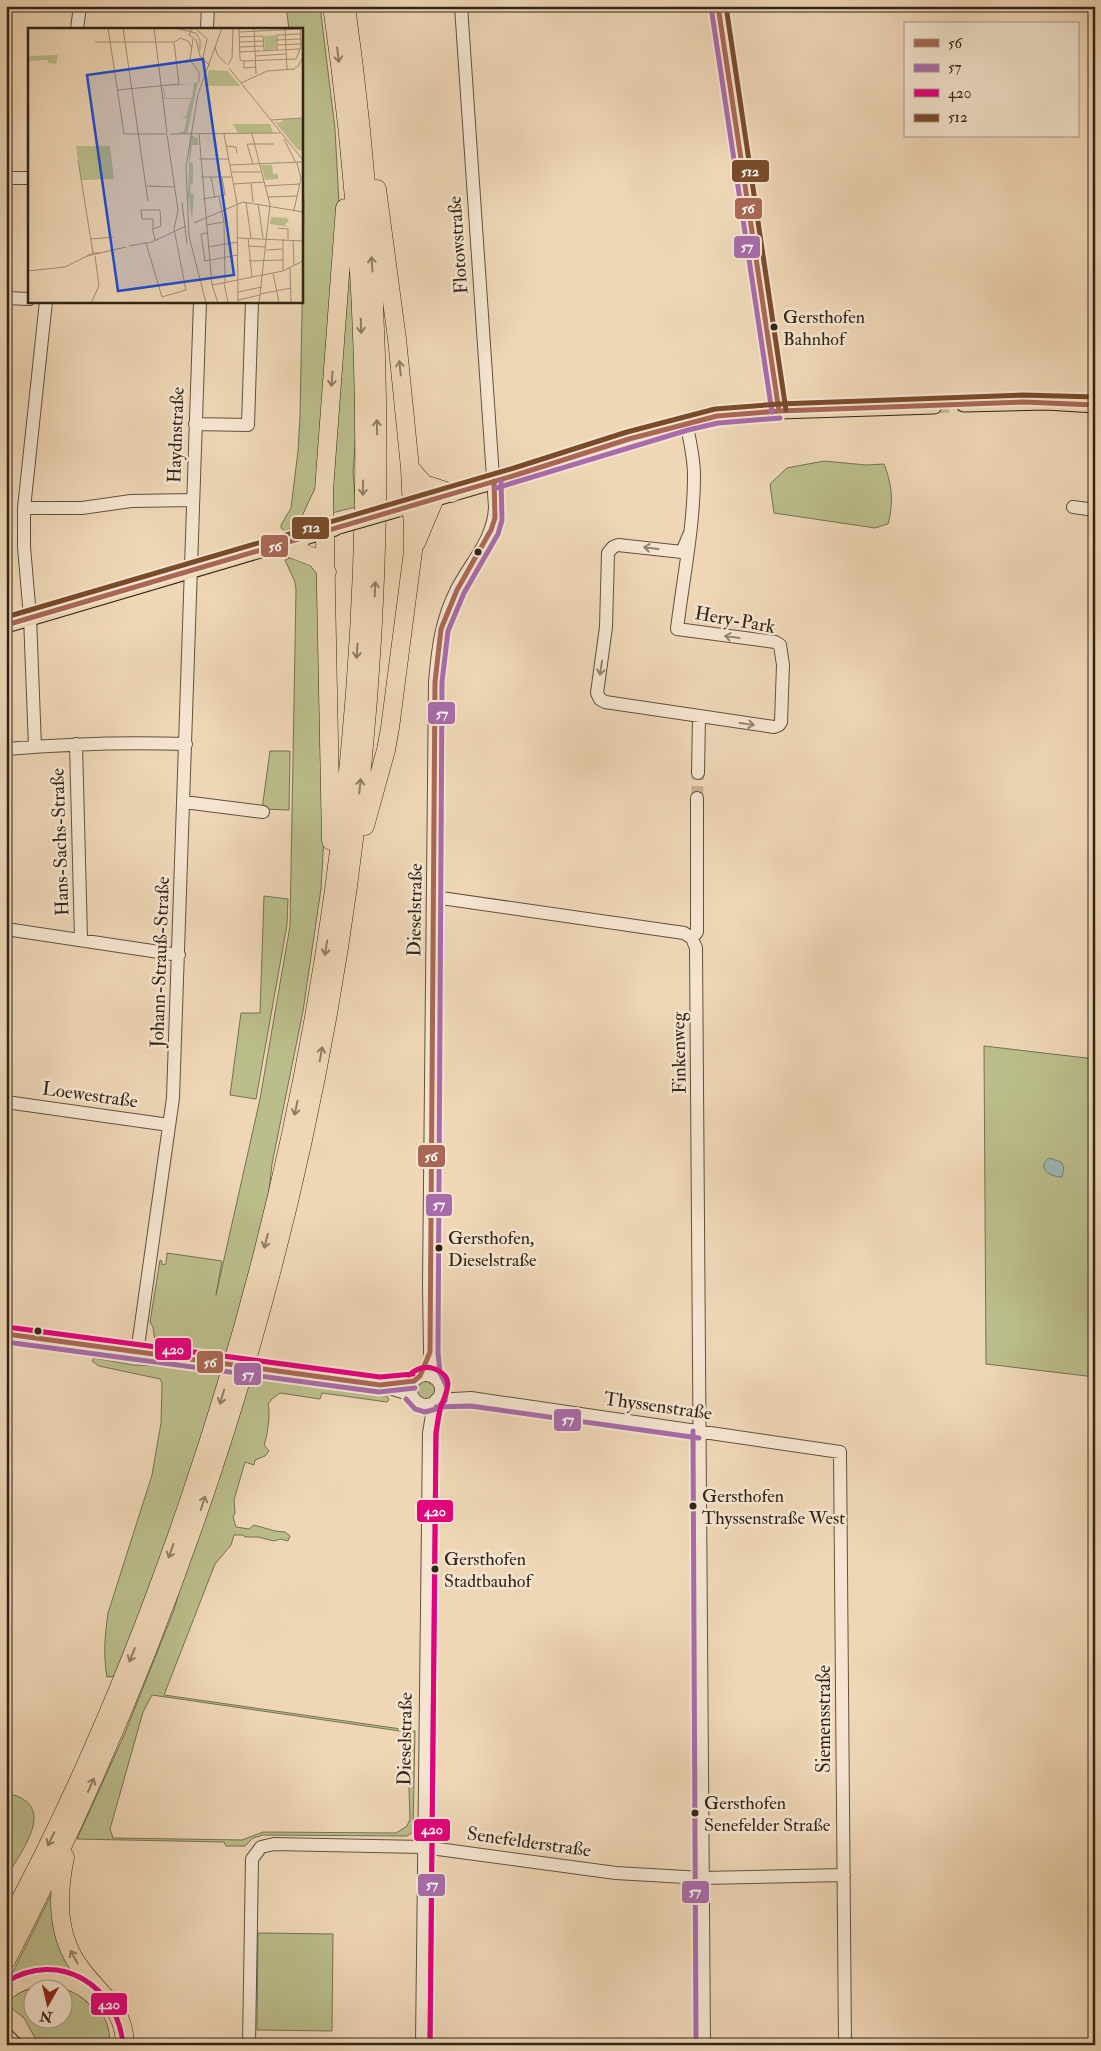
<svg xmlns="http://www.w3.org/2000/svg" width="1101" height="2051" font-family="'IM FELL Double Pica',serif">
  <rect width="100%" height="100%" fill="#efd7b6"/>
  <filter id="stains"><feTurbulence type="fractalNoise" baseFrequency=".004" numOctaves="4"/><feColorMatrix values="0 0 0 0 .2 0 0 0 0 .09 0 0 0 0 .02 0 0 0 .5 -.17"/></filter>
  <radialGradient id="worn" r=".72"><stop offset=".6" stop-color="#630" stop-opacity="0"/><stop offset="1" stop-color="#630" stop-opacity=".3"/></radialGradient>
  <path fill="#bbbe8c" stroke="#767152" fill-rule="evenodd" d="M286 6H320L335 129 339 203 316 493 302 523 285 531 281 528V525L291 508 298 451 300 417 304 207 301 135V29H289Z
    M348 228 353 296 356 430 353 473 356 507 332 513 331 477Z
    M824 461 866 465 884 464C892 484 894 503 888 524L875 528 774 513 770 484 787 468Z
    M290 558H300L318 567 324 836 321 889 303 1011 272 1164 268 1199 228 1355 167 1348 155 1342 153 1327 150 1322 160 1260 162 1261V1265L166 1264 167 1253 222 1261 216 1295 260 1099 290 926 296 590 295 582 285 560Z
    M270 751H290L289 810 262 809Z
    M264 896 288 899 287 925 256 1099 230 1095 241 1013H260Z
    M984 1046 1095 1059V1377L986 1364Z
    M94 1358 133 1365 185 1367 223 1372 193 1469 117 1676 107 1677C103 1655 105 1635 108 1613L152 1475 161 1423 162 1383 160 1379 99 1366 92 1361Z
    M251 1376 293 1379 337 1386H347L354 1391 359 1387C370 1390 375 1395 387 1396L389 1400 387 1402 322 1393 320 1399 280 1393 272 1399 268 1404C271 1410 267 1439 264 1445L269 1451 265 1456 255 1460 254 1465 245 1462 234 1500 235 1513 233 1517 236 1527 249 1529 254 1525 275 1531 285 1532 290 1536 288 1541 280 1539 274 1541 258 1537H246L242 1535H234L231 1545 215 1564 164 1695 415 1731 413 1832 407 1836 263 1835 253 1838 245 1846H226L224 1842 77 1839 125 1733 174 1610 183 1578 207 1512ZM152 1695 407 1732 410 1819 407 1826 396 1833 263 1832 242 1840 113 1838 110 1829 143 1712Z
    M417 1390a9 9 0 1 1 18 0a9 9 0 1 1-18 0Z
    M6 1793C60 1804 22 1849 6 1878Z
    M54 1889 86 1984H7Z
    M258 1933 333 1934 332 2031 257 2030Z
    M61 1983C89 1999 110 2008 110 2045H39L24 2018 6 2004V2002L27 1986ZM32 1988H62V2018H32Z"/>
  <path fill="#9cb8b5" stroke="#717d76" d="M1049 1158 1061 1162 1064 1167 1062 1177C1050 1177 1036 1168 1049 1158Z"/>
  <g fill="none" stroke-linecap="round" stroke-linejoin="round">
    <path stroke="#c9b396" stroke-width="12" stroke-dasharray="12 6" stroke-linecap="butt" d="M697 798 698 773"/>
    <path stroke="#c9b396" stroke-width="15" stroke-dasharray="15 8" stroke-linecap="butt" d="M934 406 964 404"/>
    <defs>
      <path id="minor" d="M718 6 779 411
        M77 29 80 6
        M207 29 208 6
        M6 178H29
        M6 298 29 299
        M686 423C690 440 694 458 694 476 694 526 683 579 677 629L775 642 780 645 783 665 781 722 779 725 774 727 605 702 600 699 597 693 606 627 608 553 613 547 618 545 682 552 689 535
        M195 424 248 425 252 301
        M1073 507 1095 510
        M24 508H82L131 501 192 500
        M76 744 81 939
        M35 747 30 617 24 547V508L46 301
        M6 749C66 744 125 742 186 744
        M698 773 699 717
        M184 802 263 812
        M434 897 684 933 692 938 696 948 704 2045
        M6 929 179 955
        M692 938 697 932V798
        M6 1102 169 1125
        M6 1334 205 1360
        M137 1353 173 1098 200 301
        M268 1369 380 1385 412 1395
        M411 1390a15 15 0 1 1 30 0a15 15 0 1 1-30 0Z
        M434 1378 430 1352 429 1285 435 682C438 647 441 621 457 589 471 562 494 539 495 507L461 6
        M436 1400 471 1398 840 1452 845 2045
        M249 2045 252 1859 261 1847 274 1844 423 1847 616 1873 702 1878 844 1875
        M422 2045 429 1433 434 1403"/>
      <path id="major" d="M964 404 1046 402 1095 405
        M402 508 516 475 629 439 686 423 717 416 779 411 934 406
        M6 625 335 528
        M6 2036 15 2045"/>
      <path id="highway" d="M410 468 424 484 452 493
        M302 538 322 495
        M416 543 435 498
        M280 544 316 558 327 572
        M365 826 386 750 390 728 413 551V531L410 468 397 339 377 189
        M331 841 324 490 345 208
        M65 1857C57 1897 56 1937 82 1970 102 1997 124 2007 125 2045
        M6 1927C80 1790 140 1645 190 1498 352 1022 405 505 332 6
        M6 1961C318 1355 441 683 346 6
        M6 1991C33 1969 74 1974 97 1999"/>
    </defs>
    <use href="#minor" stroke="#60513f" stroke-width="14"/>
    <use href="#major" stroke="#302417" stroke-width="17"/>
    <use href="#highway" stroke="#302417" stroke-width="19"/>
    <use href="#minor" stroke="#f5e5d0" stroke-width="12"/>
    <use href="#major" stroke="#efd7b6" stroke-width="15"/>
    <use href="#highway" stroke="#efd7b6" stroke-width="18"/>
    <defs>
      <path id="minor-bridge" d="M205 1360 268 1369"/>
      <path id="major-bridge" d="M339 526 398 509"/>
    </defs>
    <use href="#minor-bridge" stroke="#60513f" stroke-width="14" stroke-linecap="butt"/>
    <use href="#major-bridge" stroke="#302417" stroke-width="17" stroke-linecap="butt"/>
    <use href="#minor-bridge" stroke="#f5e5d0" stroke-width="12"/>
    <use href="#major-bridge" stroke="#efd7b6" stroke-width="15"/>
    <defs>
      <path id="bus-1" d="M718 6 779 411
        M6 625 516 475 629 439 717 416 779 411 1023 402 1095 405
        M6 1334 380 1385 414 1381
        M414 1381 420 1376 430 1352 435 682 441 629 457 590 491 530 495 518 494 481"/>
      <path id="bus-2" d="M711 7 772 412
        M496 488 688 430 718 423 780 418
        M6 1342 379 1392 415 1388
        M406 1399 415 1409 425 1412 436 1409 445 1401 447 1387 440 1373 438 1352 442 682 448 631 464 593 498 534 502 520 501 481
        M436 1407 471 1406 699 1438
        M693 1431 696 2045
        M430 2045 436 1434 441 1404"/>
      <path id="bus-3" d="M7 1327 380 1377 413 1374
        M409 1375C416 1369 425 1365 435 1369 458 1379 444 1394 440 1410 438 1417 437 1426 436 1433L430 2045
        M6 1982C59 1949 117 1985 123 2044"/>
      <path id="bus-4" d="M726 6 786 410
        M6 617 514 468 627 432 715 409 779 404 1023 395 1095 397"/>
    </defs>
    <use href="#bus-1" stroke="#f5e5d0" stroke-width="9"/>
    <use href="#bus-2" stroke="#f5e5d0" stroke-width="9"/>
    <use href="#bus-3" stroke="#f5e5d0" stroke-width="9"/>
    <use href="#bus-4" stroke="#f5e5d0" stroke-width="9"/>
    <use href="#bus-1" stroke="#a96855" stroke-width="5"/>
    <use href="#bus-2" stroke="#a86cab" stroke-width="5"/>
    <use href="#bus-3" stroke="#e5007d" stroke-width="5"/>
    <use href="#bus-4" stroke="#7a4b2a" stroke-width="5"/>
  </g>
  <defs><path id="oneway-shaft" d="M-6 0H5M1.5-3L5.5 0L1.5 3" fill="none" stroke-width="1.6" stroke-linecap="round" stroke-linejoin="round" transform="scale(1.25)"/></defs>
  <g stroke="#907e66">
    <use href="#oneway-shaft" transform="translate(338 55) rotate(83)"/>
    <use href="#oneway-shaft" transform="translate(372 264) rotate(-94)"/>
    <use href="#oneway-shaft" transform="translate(361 326) rotate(88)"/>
    <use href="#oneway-shaft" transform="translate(400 368) rotate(-96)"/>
    <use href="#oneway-shaft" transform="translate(332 379) rotate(94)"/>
    <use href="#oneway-shaft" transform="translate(377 427) rotate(-91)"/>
    <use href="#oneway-shaft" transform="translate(363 488) rotate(91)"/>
    <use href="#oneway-shaft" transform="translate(375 589) rotate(-88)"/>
    <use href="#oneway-shaft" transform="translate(357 651) rotate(94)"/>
    <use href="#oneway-shaft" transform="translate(360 786) rotate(-84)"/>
    <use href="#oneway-shaft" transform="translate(326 948) rotate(99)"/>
    <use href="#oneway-shaft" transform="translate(321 1054) rotate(-80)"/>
    <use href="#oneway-shaft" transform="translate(296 1108) rotate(102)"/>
    <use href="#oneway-shaft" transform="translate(266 1241) rotate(104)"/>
    <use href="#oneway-shaft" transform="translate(222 1397) rotate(107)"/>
    <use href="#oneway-shaft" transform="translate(203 1503) rotate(-72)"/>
    <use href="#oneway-shaft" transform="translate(171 1551) rotate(110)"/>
    <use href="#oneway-shaft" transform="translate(132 1655) rotate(112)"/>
    <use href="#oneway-shaft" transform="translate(91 1785) rotate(-66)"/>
    <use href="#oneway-shaft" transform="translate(51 1839) rotate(116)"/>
    <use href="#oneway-shaft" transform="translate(74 1957) rotate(-119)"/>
  </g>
  <g stroke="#928474">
    <use href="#oneway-shaft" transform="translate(651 548) rotate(-173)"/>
    <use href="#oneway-shaft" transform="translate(732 637) rotate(-172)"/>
    <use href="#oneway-shaft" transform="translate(601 668) rotate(98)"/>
    <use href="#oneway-shaft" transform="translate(747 724) rotate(8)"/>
  </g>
  <g fill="#302417" stroke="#f5e5d0" stroke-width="2">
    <circle cx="774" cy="327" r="4.5"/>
    <circle cx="478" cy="552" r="4.5"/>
    <circle cx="439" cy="1248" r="4.5"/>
    <circle cx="38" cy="1331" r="4.5"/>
    <circle cx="693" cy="1506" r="4.5"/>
    <circle cx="435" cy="1569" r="4.5"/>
    <circle cx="695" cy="1813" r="4.5"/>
  </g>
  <g text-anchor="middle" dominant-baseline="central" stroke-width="5" stroke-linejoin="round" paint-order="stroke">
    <g font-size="18" fill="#302417" stroke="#f5e5d0" text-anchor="start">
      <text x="783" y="317">Gersthofen<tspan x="783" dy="22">Bahnhof</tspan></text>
      <text x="448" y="1238">Gersthofen,<tspan x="448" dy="22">Dieselstraße</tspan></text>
      <text x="702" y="1496">Gersthofen<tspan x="702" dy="22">Thyssenstraße West</tspan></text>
      <text x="444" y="1559">Gersthofen<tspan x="444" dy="22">Stadtbauhof</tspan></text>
      <text x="704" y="1803">Gersthofen<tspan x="704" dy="22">Senefelder Straße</tspan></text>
    </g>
    <g font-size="19" fill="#302417" stroke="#f5e5d0">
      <text transform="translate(458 245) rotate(-94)">Flotowstraße</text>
      <text transform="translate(176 435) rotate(-88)">Haydnstraße</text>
      <text transform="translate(735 620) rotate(10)">Hery-Park</text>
      <text transform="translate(60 842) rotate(-92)">Hans-Sachs-Straße</text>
      <text transform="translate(415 910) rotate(-89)">Dieselstraße</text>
      <text transform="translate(160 962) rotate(-88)">Johann-Strauß-Straße</text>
      <text transform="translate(679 1053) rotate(-91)">Finkenweg</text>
      <text transform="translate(90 1095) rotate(8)">Loewestraße</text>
      <text transform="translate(658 1406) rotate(8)">Thyssenstraße</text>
      <text transform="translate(824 1719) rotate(-90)">Siemensstraße</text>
      <text transform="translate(405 1739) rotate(-89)">Dieselstraße</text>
      <text transform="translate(529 1842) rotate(8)">Senefelderstraße</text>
    </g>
  </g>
  <g transform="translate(28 28)">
    <rect width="275" height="275" fill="#efd7b6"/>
    <path d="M248 7V21L237 22 236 8ZM30 27 28 36 20 35V32L0 33V28ZM181 42 200 43 212 58H177ZM170 54 159 106 151 105 156 103 159 90 153 89 158 88 163 71H136L135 60ZM153 56 166 55 164 70H137L136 60ZM257 91H275V123L270 122 246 93 251 95ZM205 96H242L245 105H210ZM162 107 170 110V117H164L162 134 165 135V156L162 157 163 166H166L164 192 160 167ZM48 118H82L86 151 53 152ZM233 137H244L245 146H250V151L237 152ZM243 189 259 190 261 193 256 197 262 199 242 196Z" fill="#bbbe8c" fill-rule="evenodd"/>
    <path fill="none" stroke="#a38f76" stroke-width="1" d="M80 0 96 106H139M95 0 120 173M126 0 139 105M147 0 168 5 172 12V22M165 0 161 7 167 11M167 0 179 11 175 30M211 0 212 32 216 33 268 31 273 19 272 0M226 0 228 46M257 0 259 41M211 4 272 1M211 9 235 8 236 22M152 10 160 13 164 20M165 11 162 32 171 44V54M168 11 172 28 182 38M248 12 272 11M67 14H146L153 10M211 14 236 13M249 17 273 16M187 19 189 26 198 36M211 19 236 18M249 22V7L272 6M211 24 272 21M227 28 258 26M216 33V40L228 39M200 37 204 30 205 0M201 40 275 132M265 42 271 37 275 29M213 55 239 43 266 41M89 62 151 56 146 14M243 92 275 90M142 106 252 105M171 106 184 257 190 275M196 106 209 175 210 275M224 106 242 177 231 275M256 111 268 135M199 118 208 119 209 125M171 131H201M50 132 65 225M225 136 219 116H246M202 137 274 134M204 144H233M173 149H204M183 149 187 170M223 155 225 174M206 156 236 154M119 158 147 159M237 158 272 156M191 169 196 194 197 254M240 169 270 168M175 171 197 167 194 149M154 174 159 216M218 174 223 210M230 176 235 210M266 182 273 150 269 135M166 195 215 174 275 184M178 197 196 194M250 200 260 201V211M125 201 133 198 132 182H113L114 191H125V203L126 207 127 212M179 205 173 206 177 233 210 227M210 210 275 213M220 210 224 249M63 211 85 209M265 212 266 237M118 215 134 269 158 262 146 201 150 182 139 107M101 218 124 214 158 198M220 218 238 219M180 219 210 214M238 222 255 221M59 228 98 219M221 233 255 232M262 240 263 275M0 243 37 239 65 225H72M255 243V211M245 245 251 275M196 255 200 275M184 257 255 243 275 233M210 264 234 259M232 266 263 260M210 272 232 267M63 275 71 258 67 228M178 275 161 208 158 139 170 66 194 0"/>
    <path fill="#1d4ed8" fill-opacity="0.15" stroke="#1d4ed8" stroke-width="2.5" d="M175 31 206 247 90 263 59 47Z"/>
    <rect width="275" height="275" fill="none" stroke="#302417" stroke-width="2.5"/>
  </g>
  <g stroke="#f5e5d0" stroke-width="2">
    <rect x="731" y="159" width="39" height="24" rx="5" fill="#7a4b2a"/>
    <rect x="734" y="197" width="29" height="23" rx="5" fill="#a96855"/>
    <rect x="733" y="235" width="28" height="24" rx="5" fill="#a86cab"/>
    <rect x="291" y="516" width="39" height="24" rx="5" fill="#7a4b2a"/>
    <rect x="260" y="534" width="29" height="24" rx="5" fill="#a96855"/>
    <rect x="427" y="701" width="29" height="24" rx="5" fill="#a86cab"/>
    <rect x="417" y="1144" width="29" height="24" rx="5" fill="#a96855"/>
    <rect x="425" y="1193" width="28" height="24" rx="5" fill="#a86cab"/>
    <rect x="154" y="1337" width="38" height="24" rx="5" fill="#e5007d"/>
    <rect x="196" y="1350" width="28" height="24" rx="5" fill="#a96855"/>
    <rect x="233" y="1362" width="29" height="24" rx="5" fill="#a86cab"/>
    <rect x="553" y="1408" width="29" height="24" rx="5" fill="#a86cab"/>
    <rect x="416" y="1499" width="38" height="24" rx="5" fill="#e5007d"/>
    <rect x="413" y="1818" width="38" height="24" rx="5" fill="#e5007d"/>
    <rect x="417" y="1873" width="29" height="24" rx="5" fill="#a86cab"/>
    <rect x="681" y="1880" width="29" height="24" rx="5" fill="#a86cab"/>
    <rect x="90" y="1992" width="38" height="24" rx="5" fill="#e5007d"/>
  </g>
  <g font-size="14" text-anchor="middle" font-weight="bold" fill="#fff">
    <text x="750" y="176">512</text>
    <text x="748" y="213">56</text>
    <text x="747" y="251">57</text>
    <text x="311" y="532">512</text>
    <text x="275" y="551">56</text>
    <text x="442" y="718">57</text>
    <text x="431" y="1161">56</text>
    <text x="439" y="1209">57</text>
    <text x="173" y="1354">420</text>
    <text x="210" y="1367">56</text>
    <text x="248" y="1379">57</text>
    <text x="568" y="1424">57</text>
    <text x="435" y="1516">420</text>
    <text x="432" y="1834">420</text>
    <text x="432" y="1889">57</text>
    <text x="695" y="1896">57</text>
    <text x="109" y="2009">420</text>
  </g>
  <rect width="1101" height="2051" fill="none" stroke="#efd7b6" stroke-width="25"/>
  <rect x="8" y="8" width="1086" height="2036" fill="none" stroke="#302417" stroke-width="2.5"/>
  <rect x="12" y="12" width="1076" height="2026" fill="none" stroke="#302417"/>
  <rect x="904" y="22" width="175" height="115" fill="#f5e5d0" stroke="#a69886"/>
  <rect x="914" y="39" width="25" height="8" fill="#a96855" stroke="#a69886"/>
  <text x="948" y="48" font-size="15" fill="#302417">56</text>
  <rect x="914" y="64" width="25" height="8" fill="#a86cab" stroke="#a69886"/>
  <text x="948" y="72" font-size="15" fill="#302417">57</text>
  <rect x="914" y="89" width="25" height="8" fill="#e5007d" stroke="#a69886"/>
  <text x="948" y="98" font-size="15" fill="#302417">420</text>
  <rect x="914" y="114" width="25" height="8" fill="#7a4b2a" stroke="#a69886"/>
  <text x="948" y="122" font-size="15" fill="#302417">512</text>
  <g transform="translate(48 2004) rotate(188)"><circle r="24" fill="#f5e5d0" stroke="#a69886"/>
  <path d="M0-4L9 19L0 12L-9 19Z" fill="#8f2418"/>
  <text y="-8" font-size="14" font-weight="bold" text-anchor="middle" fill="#302417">N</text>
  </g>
  <rect width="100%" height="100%" filter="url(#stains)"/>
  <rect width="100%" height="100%" fill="url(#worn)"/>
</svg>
